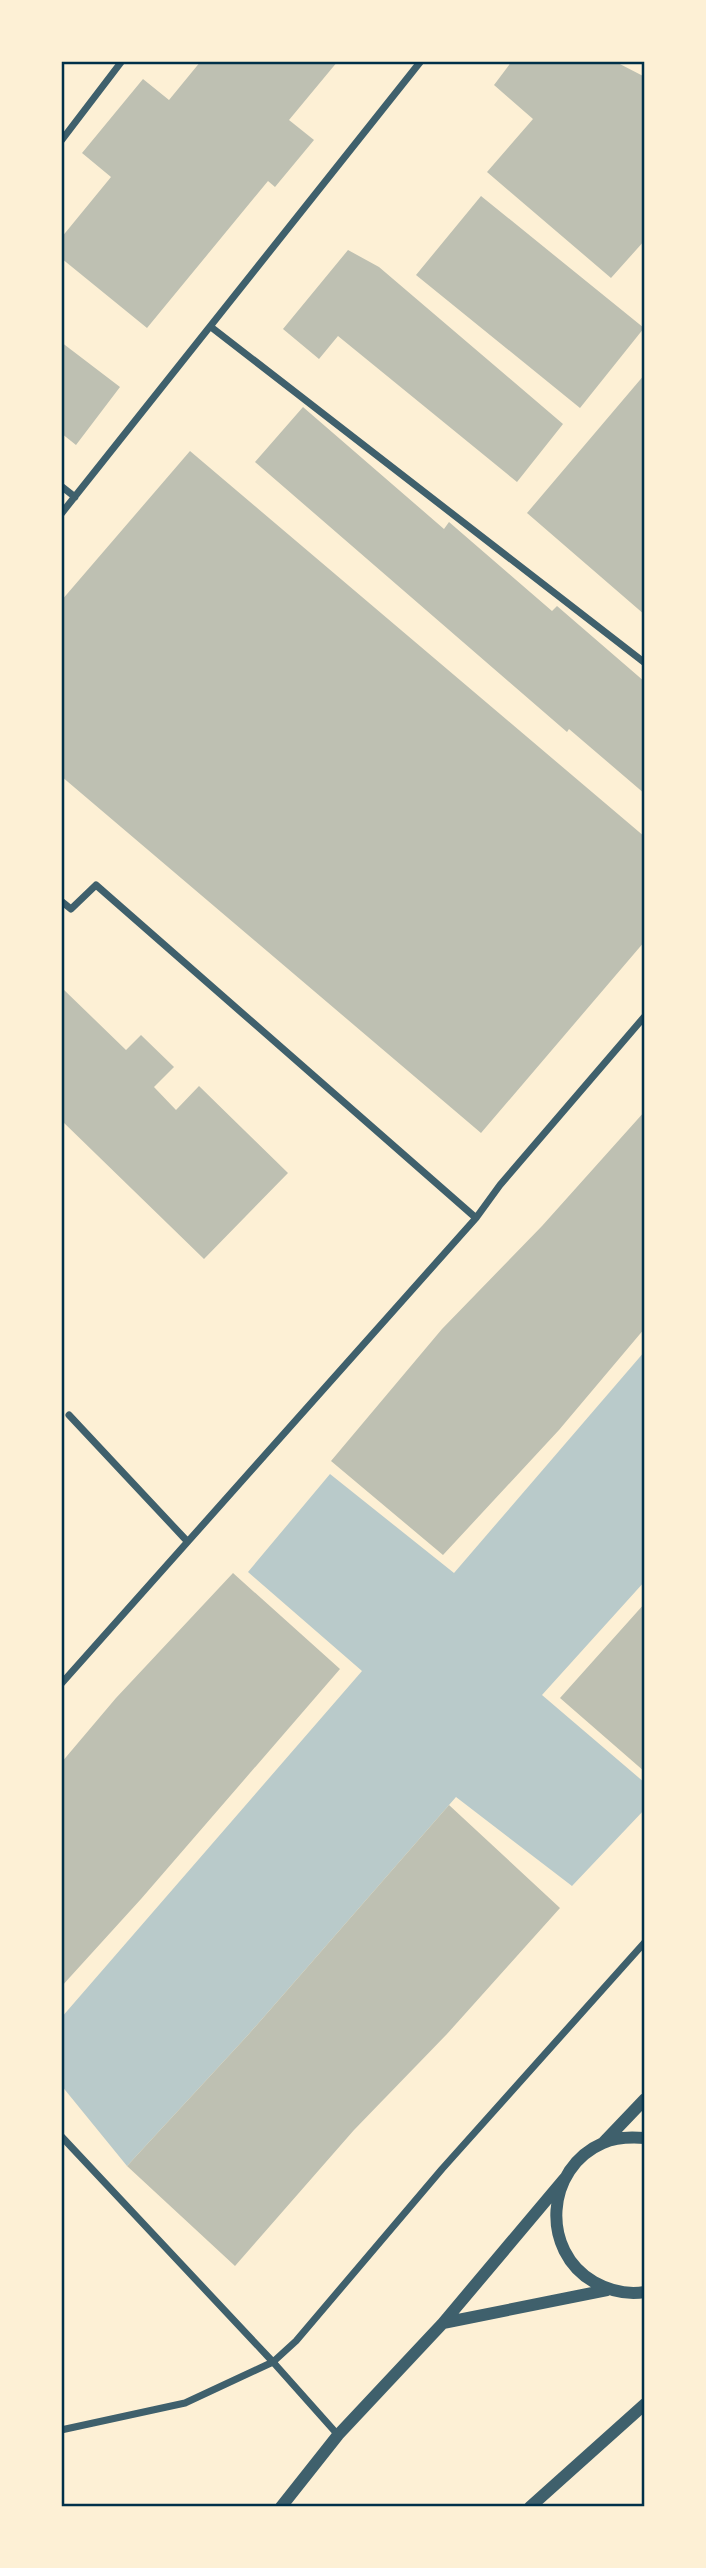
<svg xmlns="http://www.w3.org/2000/svg" width="706" height="2568" font-family="'Libre Baskerville',serif">
  <rect width="100%" height="100%" fill="#fdf0d5"/>
  <path fill="#b9caca" d="M645 1351V1581L542 1695 645 1783V1809L572 1886 456 1797 248 2035 127 2166 61 2085V2018L362 1671 248 1572 330 1474 454 1573Z"/>
  <path fill="#bec0b2" d="M201 61H338L289 120 314 140 275 187 268 181 147 328 61 258V238L111 177 82 153 143 79 169 100Z
    M512 61H614L645 77V240L611 278 487 172 533 119 494 85Z
    M481 196 644 328 580 408 416 275Z
    M348 250 379 267 563 424 517 482 338 336 319 359 283 329Z
    M61 342 120 387 76 445 61 433Z
    M645 374V615L527 513Z
    M303 407 444 529 449 522 552 611 557 606 645 682V794L569 729 567 732 255 462Z
    M190 451 645 837V941L481 1133 61 776V601Z
    M61 987 126 1050 141 1035 174 1067 154 1087 176 1110 199 1086 288 1173 204 1259 61 1120Z
    M645 1111V1328L559 1430 443 1555 331 1461 442 1329 542 1226Z
    M233 1573 340 1669 141 1899 61 1987V1763L116 1698Z
    M645 1603V1772L560 1698Z
    M449 1805 560 1908 447 2034 354 2130 235 2266 127 2166 248 2035Z"/>
  <g fill="none" stroke-linecap="round" stroke-linejoin="round">
    <path stroke="#3f606c" stroke-width="7" d="M61 141 122 61
      M211 327 645 663
      M61 486 75 497
      M61 514 421 61
      M61 901 71 909 96 885 476 1218
      M69 1415 187 1541
      M61 1684 476 1218 500 1185 645 1016
      M61 2136 273 2362 338 2435
      M61 2430 185 2403 273 2362 296 2341 442 2169 645 1942"/>
    <path stroke="#3f606c" stroke-width="12" d="M645 2138C630 2137 616 2137 603 2143 545 2168 540 2251 594 2282 610 2291 626 2295 645 2292
      M604 2142 645 2099
      M443 2323 607 2290
      M281 2507 338 2435 443 2323 565 2178
      M530 2507 645 2404"/>
  </g>
  <rect width="706" height="2568" fill="none" stroke="#fdf0d5" stroke-width="126"/>
  <rect x="63" y="63" width="580" height="2442" fill="none" stroke="#003049" stroke-width="2.5"/>
</svg>
